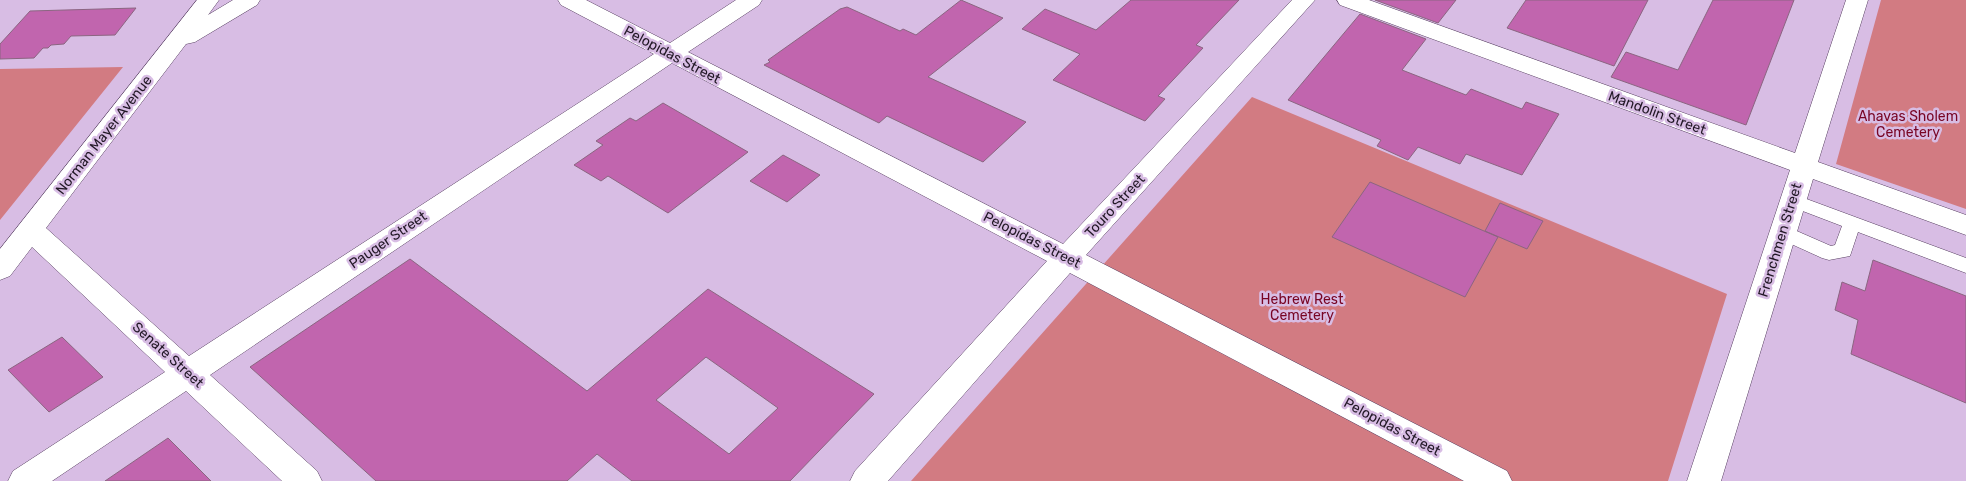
<svg xmlns="http://www.w3.org/2000/svg" width="1966" height="481" font-family="Rubik,sans-serif">
  <rect width="100%" height="100%" fill="#d8bde4"/>
  <path fill="#d27b82" d="M1881 0H1966V209L1836 164Z
    M123 67 0 220V221V69Z
    M1252 97 1727 294 1668 481H911Z"/>
  <path fill="#c165ae" stroke="#8b6581" fill-rule="evenodd" d="M961 0 1003 18 928 77 1026 122 983 162 887 116 879 123 764 65 770 62 768 60 840 9 847 7 900 31 903 29 916 35Z
    M1131 0H1239L1196 45 1203 48 1158 96 1165 99 1145 121 1053 80 1080 54 1022 29 1045 9 1096 30Z
    M1375 0H1456L1438 23Z
    M1526 0H1648L1614 66 1507 28Z
    M1713 0H1794L1746 125 1611 77 1626 52 1678 70Z
    M136 8 115 35 71 36 64 44 51 45 48 48H43L34 58 0 59V44L30 11Z
    M1360 14 1426 39 1402 70 1466 95 1471 89 1522 109 1526 102 1559 114 1522 175 1466 154 1460 164 1418 147 1408 160 1377 146 1381 140 1288 100Z
    M663 103 748 152 668 213 608 176 601 181 574 165 603 145 596 141 630 118 636 121Z
    M783 155 820 175 787 202 750 181Z
    M1370 182 1498 237 1465 297 1332 237Z
    M1500 203 1543 221 1527 249 1485 231Z
    M410 259 587 391 708 289 874 394 790 481H632L597 454 567 481H376L250 367ZM706 357 778 408 729 454 656 400Z
    M1873 260 1966 296V403L1851 354 1858 320 1835 310 1842 282 1865 291Z
    M62 337 103 377 49 412 8 370Z
    M168 438 211 481H105Z"/>
  <g fill="none" stroke-linecap="round" stroke-linejoin="round">
    <defs>
      <path id="lane" d="M1793 194 1966 258V273L1858 232 1850 256 1829 260 1822 258 1776 237 1774 232 1776 227 1783 225 1831 246 1835 245 1842 226 1787 205 1784 200 1787 195Z"/>
      <path id="street" d="M197 0H219L208 15 233 0H260L257 5 195 42 186 44 46 228 189 356 654 54 561 5 558 0H586L670 43 736 0H762L759 5 688 52 1063 244 1292 0H1315L1086 255 1507 471 1512 481H1464L1070 273 888 481H850L855 471 1047 261 672 63 210 375 317 471 322 481H282L186 391 52 481H8L13 471 165 372 32 247 10 276 0 280V249Z
        M1337 0H1369L1795 153 1846 0H1868L1818 162 1966 215V235L1813 179 1721 481H1687L1790 170 1340 5Z"/>
    </defs>
    <use href="#lane" stroke="#584162" stroke-width="1"/>
    <use href="#street" stroke="#584162" stroke-width="1"/>
    <use href="#lane" fill="#fff" fill-rule="evenodd"/>
    <use href="#street" fill="#fff" fill-rule="evenodd"/>
  </g>
  <g text-anchor="middle" dominant-baseline="central" stroke-width="5" stroke-linejoin="round" paint-order="stroke">
    <g font-size="14" fill="#211725" stroke="#d8bde4">
      <text transform="translate(672 55) rotate(28)">Pelopidas Street</text>
      <text transform="translate(1657 113) rotate(20)">Mandolin Street</text>
      <text transform="translate(104 135) rotate(-52)">Norman Mayer Avenue</text>
      <text transform="translate(1115 206) rotate(-47)">Touro Street</text>
      <text transform="translate(388 240) rotate(-34)">Pauger Street</text>
      <text transform="translate(1032 240) rotate(27)">Pelopidas Street</text>
      <text transform="translate(1780 240) rotate(-73)">Frenchmen Street</text>
      <text transform="translate(168 355) rotate(42)">Senate Street</text>
      <text transform="translate(1392 427) rotate(28)">Pelopidas Street</text>
    </g>
    <g font-size="14" fill="#780524" stroke="#d8bde4">
      <text x="1908" y="116">Ahavas Sholem<tspan x="1908" dy="16">Cemetery</tspan></text>
      <text x="1302" y="299">Hebrew Rest<tspan x="1302" dy="16">Cemetery</tspan></text>
    </g>
  </g>
</svg>
